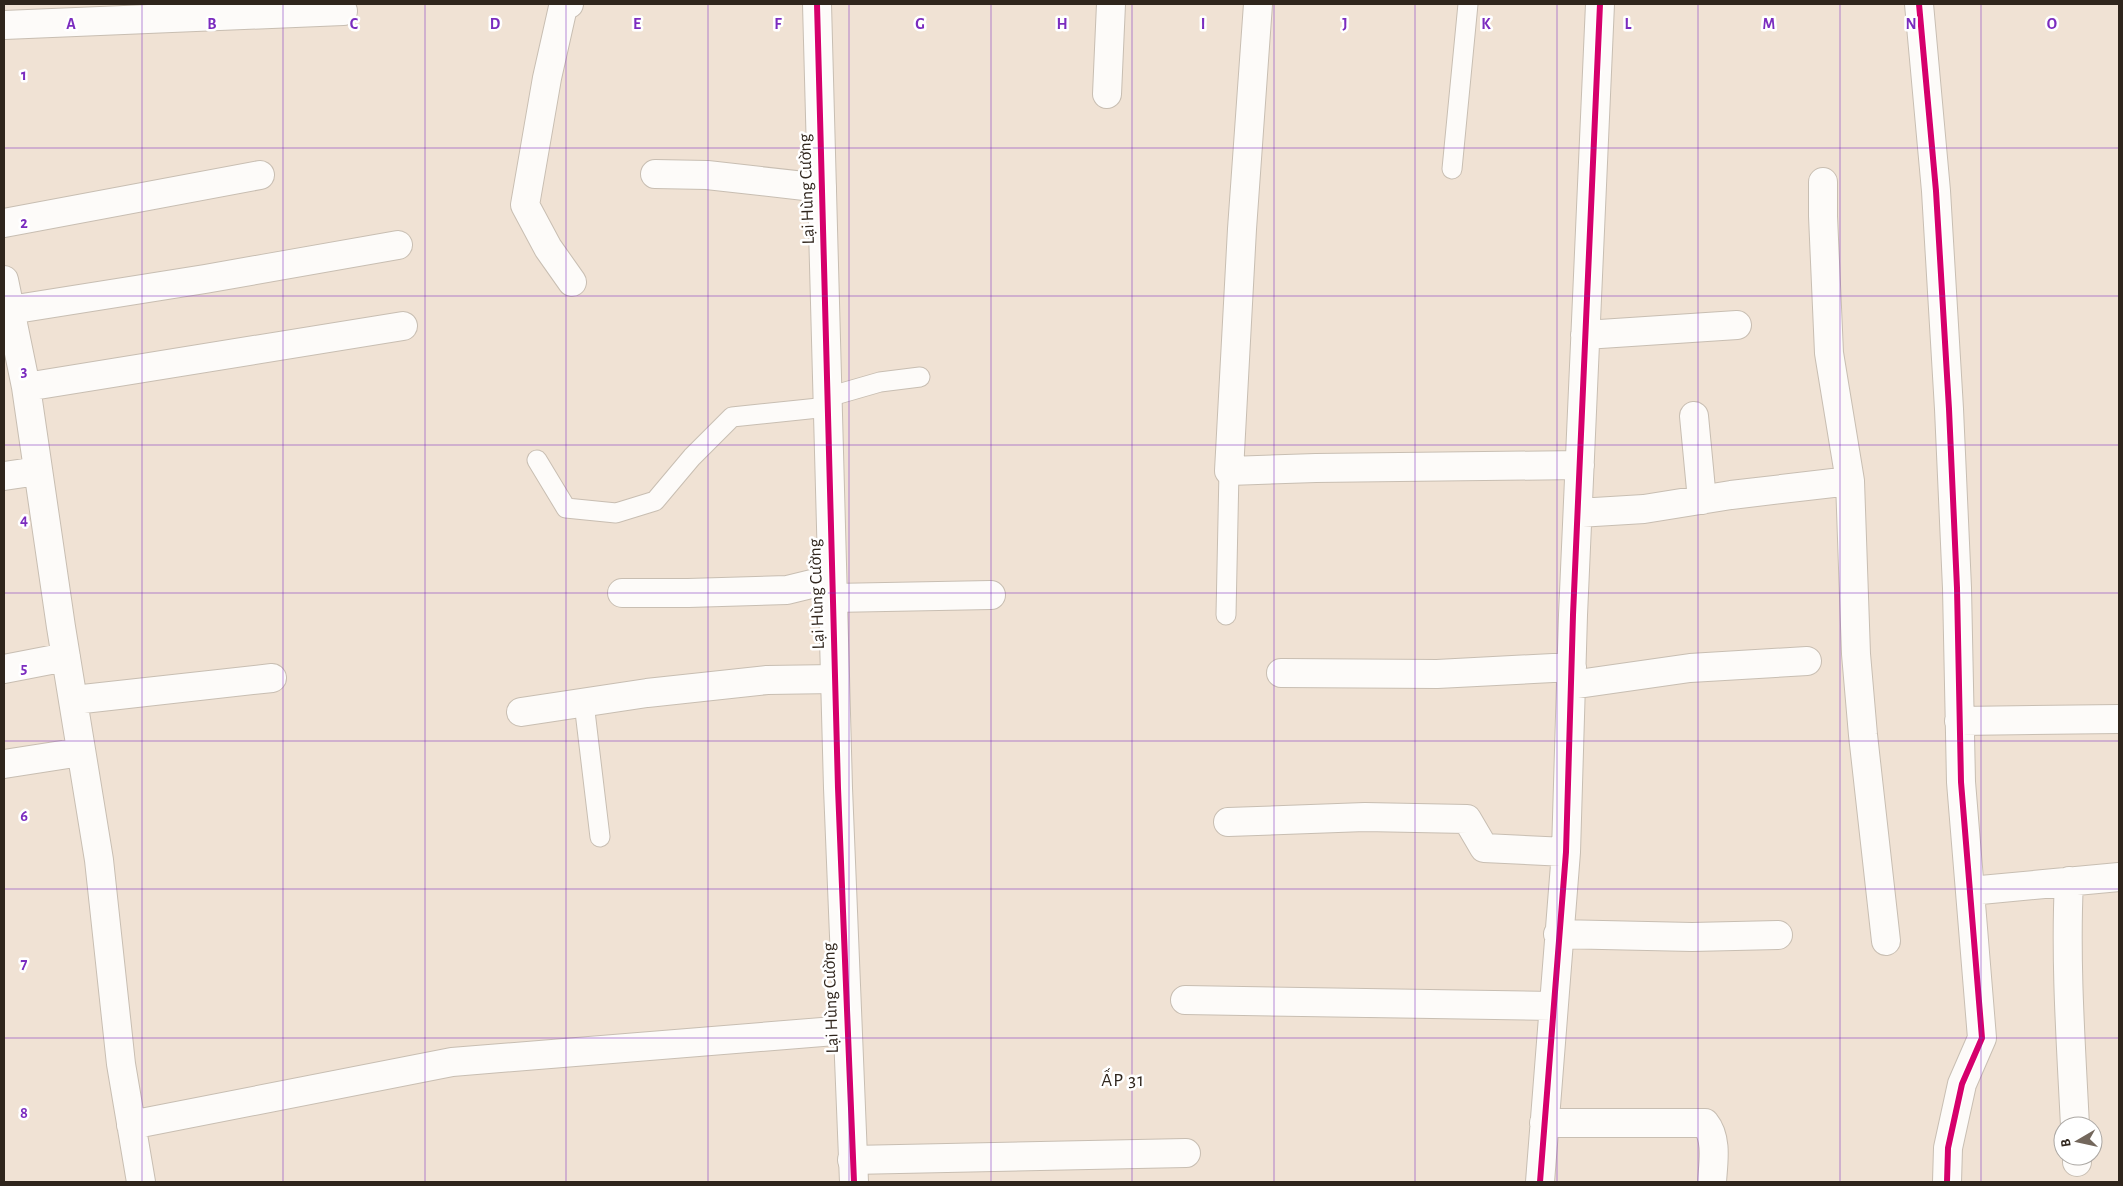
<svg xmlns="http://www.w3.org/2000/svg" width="2123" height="1186" font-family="'Alegreya Sans',sans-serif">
  <rect width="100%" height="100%" fill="#f0e2d4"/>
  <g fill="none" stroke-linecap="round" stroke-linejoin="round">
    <defs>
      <path id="service" d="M1452 169 1468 4
        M828 397 880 382 920 377
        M537 460 566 508 616 513 655 501 692 457 732 417 828 407
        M1226 615 1229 471
        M584 703 600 837"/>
      <path id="minor" d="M569 4 563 7 547 78 525 205 548 248 572 282
        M1258 4 1242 229 1229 471 1316 468 1580 465
        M1919 4 1936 191 1949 409 1957 588 1961 782 1982 1038 1962 1084 1948 1148 1947 1182
        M4 25 343 11
        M1107 94 1111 4
        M655 174 707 175 822 188
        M1823 182V216L1829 353 1850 481 1856 654 1863 735 1886 941
        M4 223 260 175
        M4 280 26 387 61 627 99 860 121 1064 141 1182
        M10 310 205 279 398 245
        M1585 335 1737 325
        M26 387 403 326
        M1694 416 1702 500
        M4 476 38 471
        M1578 513 1644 509 1731 495 1850 481
        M622 593H688L787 590 832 579
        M833 598 991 595
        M4 669 66 657
        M1281 673 1437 674 1572 667
        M1571 685 1690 668 1807 661
        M74 700 272 678
        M521 712 647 693 767 680 835 679
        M1959 721 2119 719
        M4 764 81 752
        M1228 822 1365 817 1467 819 1484 848 1566 852
        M2069 881C2065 962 2071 1045 2075 1126
        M1970 891 2119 877
        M1558 934 1692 937 1778 935
        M1185 1000 1553 1006
        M1544 1123H1705C1718 1139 1713 1164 1712 1182
        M131 1125 452 1062 847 1030
        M2077 1156V1162
        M852 1160 1186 1153
        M1540 1182 1566 852 1573 615 1600 4"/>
      <path id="tertiary" d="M817 4 838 788 854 1182"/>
    </defs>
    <use href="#service" stroke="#c8beb2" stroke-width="21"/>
    <use href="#minor" stroke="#c8beb2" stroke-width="30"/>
    <use href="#tertiary" stroke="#c8beb2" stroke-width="30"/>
    <use href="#service" stroke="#fdfbf9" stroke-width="19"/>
    <use href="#minor" stroke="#fdfbf9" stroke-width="28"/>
    <use href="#tertiary" stroke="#fdfbf9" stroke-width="28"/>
    <defs>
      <path id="cycleway" d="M817 4 838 788 854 1182
        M1919 4 1936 191 1949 409 1957 588 1961 782 1982 1038 1962 1084 1948 1148 1947 1182
        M1540 1182 1566 852 1573 615 1600 4"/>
    </defs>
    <use href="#cycleway" stroke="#fff" stroke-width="9"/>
    <use href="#cycleway" stroke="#d6006c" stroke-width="6"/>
  </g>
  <path fill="none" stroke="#7b2cbf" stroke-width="1" stroke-opacity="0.55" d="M142 4V1182M283 4V1182M425 4V1182M566 4V1182M708 4V1182M849 4V1182M991 4V1182M1132 4V1182M1274 4V1182M1415 4V1182M1557 4V1182M1698 4V1182M1840 4V1182M1981 4V1182M4 148H2119M4 296H2119M4 445H2119M4 593H2119M4 741H2119M4 889H2119M4 1038H2119"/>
  <g text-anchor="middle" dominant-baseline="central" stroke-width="5" stroke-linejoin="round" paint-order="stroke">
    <g font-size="18" fill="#2f251c" stroke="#fff">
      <text transform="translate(807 189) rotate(-92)">Lại Hùng Cường</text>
      <text transform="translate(817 594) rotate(-92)">Lại Hùng Cường</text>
      <text transform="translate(831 998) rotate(-92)">Lại Hùng Cường</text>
    </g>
    <g font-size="19" letter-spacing="1" fill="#2f251c" stroke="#fff">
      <text x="1123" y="1080">ẤP 31</text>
    </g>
  </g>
  <g font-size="16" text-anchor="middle" font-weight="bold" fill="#7b2cbf" stroke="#fff" stroke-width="5" stroke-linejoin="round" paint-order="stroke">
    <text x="71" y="29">A</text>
    <text x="212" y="29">B</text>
    <text x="354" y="29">C</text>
    <text x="495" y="29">D</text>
    <text x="637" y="29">E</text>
    <text x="778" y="29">F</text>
    <text x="920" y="29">G</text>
    <text x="1062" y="29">H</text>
    <text x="1203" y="29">I</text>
    <text x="1345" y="29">J</text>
    <text x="1486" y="29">K</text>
    <text x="1628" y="29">L</text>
    <text x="1769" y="29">M</text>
    <text x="1911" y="29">N</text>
    <text x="2052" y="29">O</text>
    <text x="24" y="80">1</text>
    <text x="24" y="228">2</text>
    <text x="24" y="376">3</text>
    <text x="24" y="525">4</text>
    <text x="24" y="673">5</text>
    <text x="24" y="821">6</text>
    <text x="24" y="969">7</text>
    <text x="24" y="1118">8</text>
  </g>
  <rect width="2123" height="1186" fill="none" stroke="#2f251c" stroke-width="10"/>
  <g transform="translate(2078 1141) rotate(261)"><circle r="24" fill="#ffffff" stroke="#aca8a4"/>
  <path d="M0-4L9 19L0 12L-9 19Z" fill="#73675c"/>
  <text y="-8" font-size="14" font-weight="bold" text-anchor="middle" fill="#2f251c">B</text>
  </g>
</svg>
